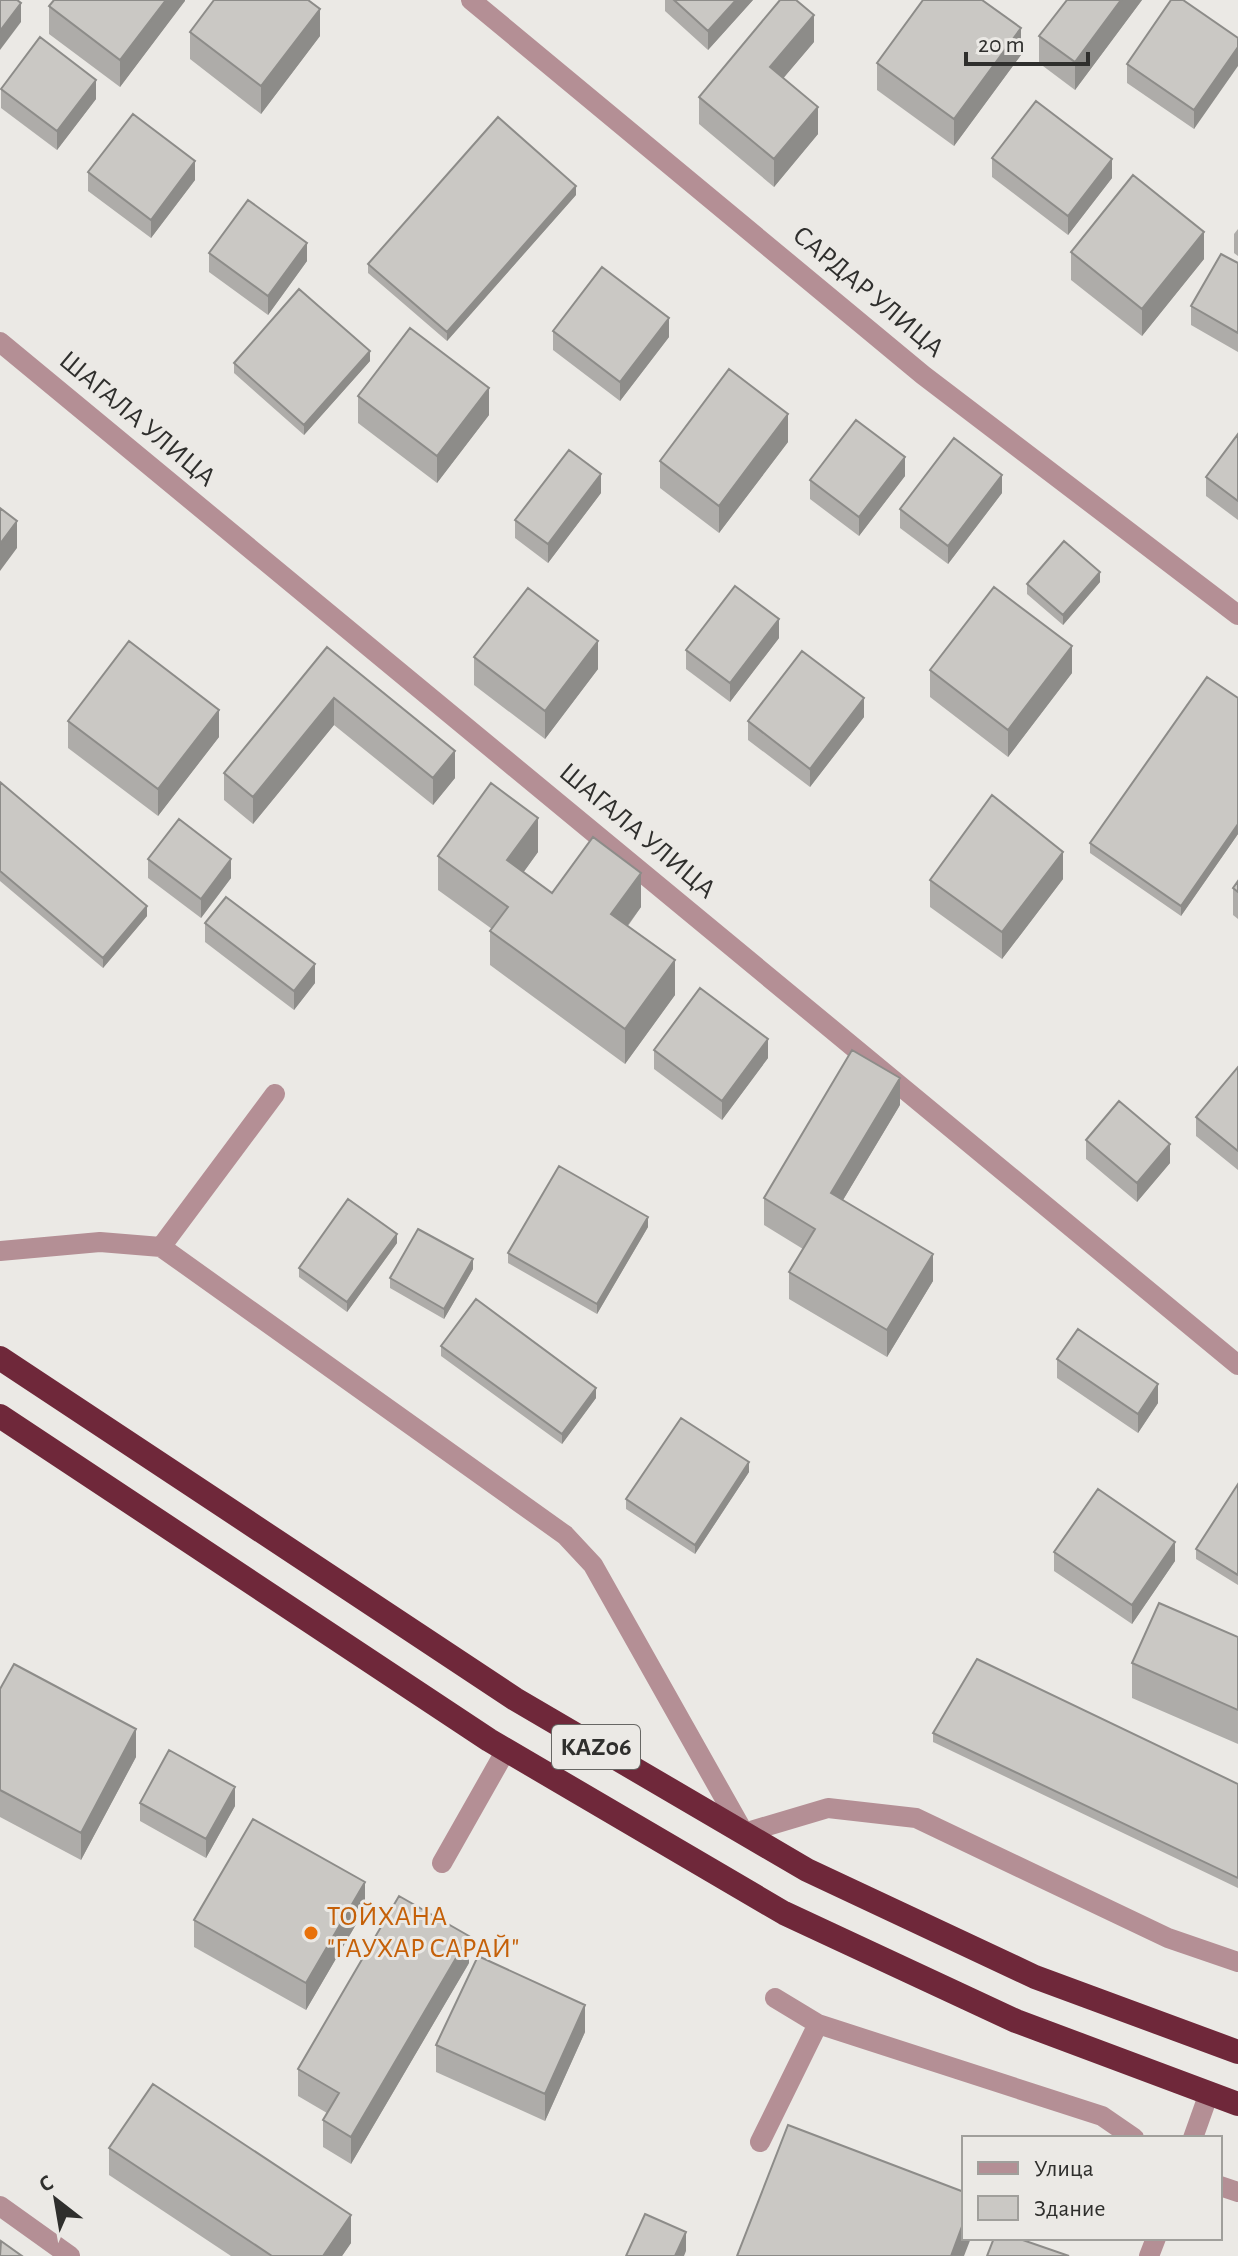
<svg xmlns="http://www.w3.org/2000/svg" width="1238" height="2256" font-family="'Alegreya Sans',sans-serif">
  <rect width="100%" height="100%" fill="#ebe9e5"/>
  <g fill="none" stroke-linecap="round" stroke-linejoin="round">
    <path stroke="#b48f95" stroke-width="20" d="M471 0 923 375 1238 615
      M0 342 1238 1365
      M161 1247 275 1094
      M0 1251 100 1242 161 1247 565 1535 593 1565 744 1833 828 1808 916 1818 1168 1938 1238 1962
      M442 1863 506 1750
      M775 1998 818 2024 1102 2116 1134 2138
      M1193 2138 1209 2093
      M760 2142 818 2024
      M1220 2186 1238 2192
      M0 2206 70 2256
      M1149 2256 1156 2238"/>
    <path stroke="#6f283a" stroke-width="24" d="M0 1358 515 1699 807 1870 1035 1977 1238 2052
      M0 1416 489 1740 784 1913 1016 2021 1238 2104"/>
  </g>
  <path fill="#aeaca9" d="M185 0 120 87 49 34V6Z
    M665 0H753L708 50 665 11Z
    M1067 0H1142L1075 90 1039 63V36Z
    M190 32 320 36 261 114 190 59Z
    M1238 38 1194 129 1127 83V64Z
    M814 42 783 78 818 134 774 187 699 124V97Z
    M1021 55 954 146 877 90V63Z
    M1 89 96 99 57 150 1 108Z
    M992 158 1112 178 1068 235 992 177Z
    M88 172 195 180 151 238 88 191Z
    M576 195 447 341 368 273V264Z
    M1238 229V256L1234 253V234Z
    M1071 252 1204 259 1142 336 1071 280Z
    M209 253 307 261 268 315 209 272Z
    M1238 263V352L1191 325V306Z
    M553 331 669 337 620 401 553 350Z
    M370 361 304 435 234 373V363Z
    M358 396 489 415 437 483 358 423Z
    M1238 434V520L1206 496V477Z
    M788 442 719 533 660 488V461Z
    M905 476 859 536 810 499V480Z
    M601 493 548 563 515 538V520Z
    M1002 493 948 564 900 528V509Z
    M1100 582 1063 625 1027 594V584Z
    M779 638 730 702 686 669V650Z
    M327 647 455 778 433 805 334 725 253 824 224 800V773Z
    M474 657 598 669 545 739 474 685Z
    M930 670 1072 673 1008 757 930 697Z
    M1238 698V834L1181 916 1090 853V843Z
    M864 717 810 787 748 740V721Z
    M68 721 219 737 158 816 68 748Z
    M0 782 147 916 103 968 0 881Z
    M538 852 523 873 552 893 641 907 628 926 675 995 625 1064 490 965V931L492 929 438 890V856Z
    M148 859 231 878 201 918 148 878Z
    M1063 879 1002 959 930 907V880Z
    M1238 881V919L1233 915V888Z
    M205 923 315 983 294 1010 205 942Z
    M654 1050 768 1058 722 1120 654 1069Z
    M1238 1067V1170L1196 1136V1117Z
    M900 1105 843 1200 933 1281 887 1357 789 1299V1272L803 1249 764 1225V1198Z
    M1086 1140 1170 1163 1137 1202 1086 1159Z
    M648 1227 597 1314 508 1263V1253Z
    M397 1243 347 1312 299 1277V1268Z
    M473 1269 444 1319 390 1288V1278Z
    M441 1346 596 1398 562 1444 441 1356Z
    M1057 1359 1158 1403 1138 1433 1057 1378Z
    M749 1472 695 1554 626 1509V1499Z
    M1238 1484V1585L1196 1559V1549Z
    M1054 1552 1175 1561 1132 1624 1054 1571Z
    M1238 1637V1744L1132 1698V1663Z
    M0 1689 136 1757 81 1860 0 1817Z
    M933 1733 1238 1784V1888L933 1742Z
    M140 1803 235 1806 206 1858 140 1821Z
    M365 1909 306 2010 194 1947V1920Z
    M469 1963 351 2164 323 2147V2120L327 2113 298 2096V2069Z
    M585 2032 545 2121 436 2072V2045Z
    M109 2148 351 2243 342 2256H231L109 2175Z"/>
  <path fill="#8d8c89" d="M166 0H185V1L120 87V60Z
    M736 0H753L708 50V31Z
    M1121 0H1142L1075 90V62Z
    M21 3V22L0 50V31Z
    M320 9V36L261 114V86Z
    M814 15V42L770 94V67Z
    M1021 28V55L954 146V119Z
    M1238 47V66L1194 129V110Z
    M96 80V99L57 150V131Z
    M818 107V134L774 187V159Z
    M1112 159V178L1068 235V216Z
    M195 161V180L151 238V220Z
    M576 186V195L447 341V332Z
    M1204 232V259L1142 336V309Z
    M307 243V261L268 315V296Z
    M669 318V337L620 401V382Z
    M370 351V361L304 435V425Z
    M489 388V415L437 483V456Z
    M788 414V442L719 533V506Z
    M905 457V476L859 536V517Z
    M601 474V493L548 563V544Z
    M1002 475V493L948 564V546Z
    M17 521V548L0 571V544Z
    M1100 572V582L1063 625V615Z
    M779 619V638L730 702V683Z
    M598 641V669L545 739V711Z
    M1072 646V673L1008 757V730Z
    M334 698V725L253 824V797Z
    M864 698V717L810 787V769Z
    M219 710V737L158 816V789Z
    M455 751V778L433 805V778Z
    M538 818V852L507 895V860Z
    M1238 824V834L1181 916V906Z
    M1063 852V879L1002 959V932Z
    M231 859V878L201 918V899Z
    M641 873V907L611 948V914Z
    M147 906V916L103 968V958Z
    M675 960V995L625 1064V1029Z
    M315 964V983L294 1010V991Z
    M768 1039V1058L722 1120V1101Z
    M900 1078V1105L831 1220V1193Z
    M1170 1144V1163L1137 1202V1183Z
    M648 1217V1227L597 1314V1304Z
    M397 1234V1243L347 1312V1302Z
    M933 1254V1281L887 1357V1330Z
    M473 1259V1269L444 1319V1309Z
    M1158 1384V1403L1138 1433V1414Z
    M596 1388V1398L562 1444V1434Z
    M749 1462V1472L695 1554V1545Z
    M1175 1542V1561L1132 1624V1605Z
    M136 1729V1757L81 1860V1833Z
    M235 1787V1806L206 1858V1839Z
    M365 1882V1909L306 2010V1983Z
    M469 1936V1963L351 2164V2137Z
    M585 2005V2032L545 2121V2094Z
    M351 2215V2243L342 2256H323Z
    M964 2221V2238H971L964 2256H951Z
    M686 2232V2251L684 2256H675Z"/>
  <path fill="#cac8c4" stroke="#8d8c89" stroke-width="2" d="M0 0H17L21 3 0 31Z
    M54 0H166L120 60 49 6Z
    M214 0H308L320 9 261 86 190 32Z
    M674 0H736L708 31Z
    M780 0H796L814 15 770 67 818 107 774 159 699 97Z
    M923 0H982L1021 28 954 119 877 63Z
    M1067 0H1121L1075 62 1039 36Z
    M1171 0H1183L1238 38V47L1194 110 1127 64Z
    M40 37 96 80 57 131 1 89Z
    M1036 101 1112 159 1068 216 992 158Z
    M133 114 195 161 151 220 88 172Z
    M498 117 576 186 447 332 368 264Z
    M1133 175 1204 232 1142 309 1071 252Z
    M248 200 307 243 268 296 209 253Z
    M1221 254 1238 263V333L1191 306Z
    M602 267 669 318 620 382 553 331Z
    M299 289 370 351 304 425 234 363Z
    M410 328 489 388 437 456 358 396Z
    M729 369 788 414 719 506 660 461Z
    M856 420 905 457 859 517 810 480Z
    M1238 434V501L1206 477Z
    M954 438 1002 475 948 546 900 509Z
    M569 450 601 474 548 544 515 520Z
    M0 508 17 521 0 544Z
    M1064 541 1100 572 1063 615 1027 584Z
    M735 586 779 619 730 683 686 650Z
    M994 587 1072 646 1008 730 930 670Z
    M528 588 598 641 545 711 474 657Z
    M129 641 219 710 158 789 68 721Z
    M327 647 455 751 433 778 334 698 253 797 224 773Z
    M802 651 864 698 810 769 748 721Z
    M1207 677 1238 698V824L1181 906 1090 843Z
    M0 782 147 906 103 958 0 871Z
    M491 783 538 818 507 860 552 893 593 837 641 873 611 914 675 960 625 1029 490 931 508 907 438 856Z
    M992 795 1063 852 1002 932 930 880Z
    M179 819 231 859 201 899 148 859Z
    M1238 881V892L1233 888Z
    M226 897 315 964 294 991 205 923Z
    M700 988 768 1039 722 1101 654 1050Z
    M852 1050 900 1078 831 1193 933 1254 887 1330 789 1272 815 1229 764 1198Z
    M1238 1067V1151L1196 1117Z
    M1119 1101 1170 1144 1137 1183 1086 1140Z
    M559 1166 648 1217 597 1304 508 1253Z
    M348 1199 397 1234 347 1302 299 1268Z
    M418 1229 473 1259 444 1309 390 1278Z
    M476 1299 596 1388 562 1434 441 1346Z
    M1078 1329 1158 1384 1138 1414 1057 1359Z
    M681 1418 749 1462 695 1545 626 1499Z
    M1238 1484V1575L1196 1549Z
    M1098 1489 1175 1542 1132 1605 1054 1552Z
    M1159 1603 1238 1637V1710L1132 1663Z
    M977 1659 1238 1784V1878L933 1733Z
    M14 1664 136 1729 81 1833 0 1790V1689Z
    M169 1750 235 1787 206 1839 140 1803Z
    M253 1819 365 1882 306 1983 194 1920Z
    M399 1896 469 1936 351 2137 323 2120 339 2093 298 2069Z
    M478 1956 585 2005 545 2094 436 2045Z
    M153 2084 351 2215 323 2256H272L109 2148Z
    M788 2125 964 2192V2221L951 2256H737Z
    M645 2214 686 2232 675 2256H626Z
    M994 2238H1017L1069 2256H987Z
    M1 2241 22 2256H0Z"/>
  <circle fill="#e8710a" stroke="#ebe9e5" stroke-width="3" cx="311" cy="1933" r="8"/>
  <g text-anchor="middle" dominant-baseline="central" stroke-width="6" stroke-linejoin="round" paint-order="stroke">
    <rect fill="#ebe9e5" stroke="#676764" stroke-width="2" x="552" y="1725" width="88" height="44" rx="6"/>
    <g font-size="26" font-weight="bold" fill="#2f2f2d">
      <text x="596" y="1747">KАZ06</text>
    </g>
    <g font-size="28" fill="#2f2f2d" stroke="#ebe9e5">
      <text transform="translate(868 292) rotate(40)">САРДАР УЛИЦА</text>
      <text transform="translate(137 419) rotate(40)">ШАГАЛА УЛИЦА</text>
      <text transform="translate(637 831) rotate(40)">ШАГАЛА УЛИЦА</text>
    </g>
    <g font-size="28" fill="#c56008" stroke="#ebe9e5" text-anchor="start">
      <text x="327" y="1917">ТОЙХАНА<tspan x="327" dy="32">"ГАУХАР САРАЙ"</tspan></text>
    </g>
  </g>
  <rect x="962" y="2136" width="260" height="104" fill="#ebe9e5" stroke="#a09f9b" stroke-width="2"/>
  <rect x="978" y="2162" width="40" height="12" fill="#b48f95" stroke="#a09f9b" stroke-width="2"/>
  <text x="1034" y="2176" font-size="24" fill="#2f2f2d">Улица</text>
  <rect x="978" y="2196" width="40" height="24" fill="#cac8c4" stroke="#a09f9b" stroke-width="2"/>
  <text x="1034" y="2216" font-size="24" fill="#2f2f2d">Здание</text>
  <g transform="translate(56 2200) rotate(329)" stroke="#ebe9e5" stroke-width="6" paint-order="stroke">
  <path d="M0-6L14 30L0 20L-14 30Z" fill="#2f2f2d"/>
  <text y="-12" font-size="22" font-weight="bold" text-anchor="middle" fill="#2f2f2d">С</text>
  </g>
  <path d="M966 52v12h122v-12" fill="none" stroke="#2f2f2d" stroke-width="4"/>
  <text x="978" y="52" font-size="24" fill="#2f2f2d" stroke="#ebe9e5" stroke-width="6" paint-order="stroke">20 m</text>
</svg>
